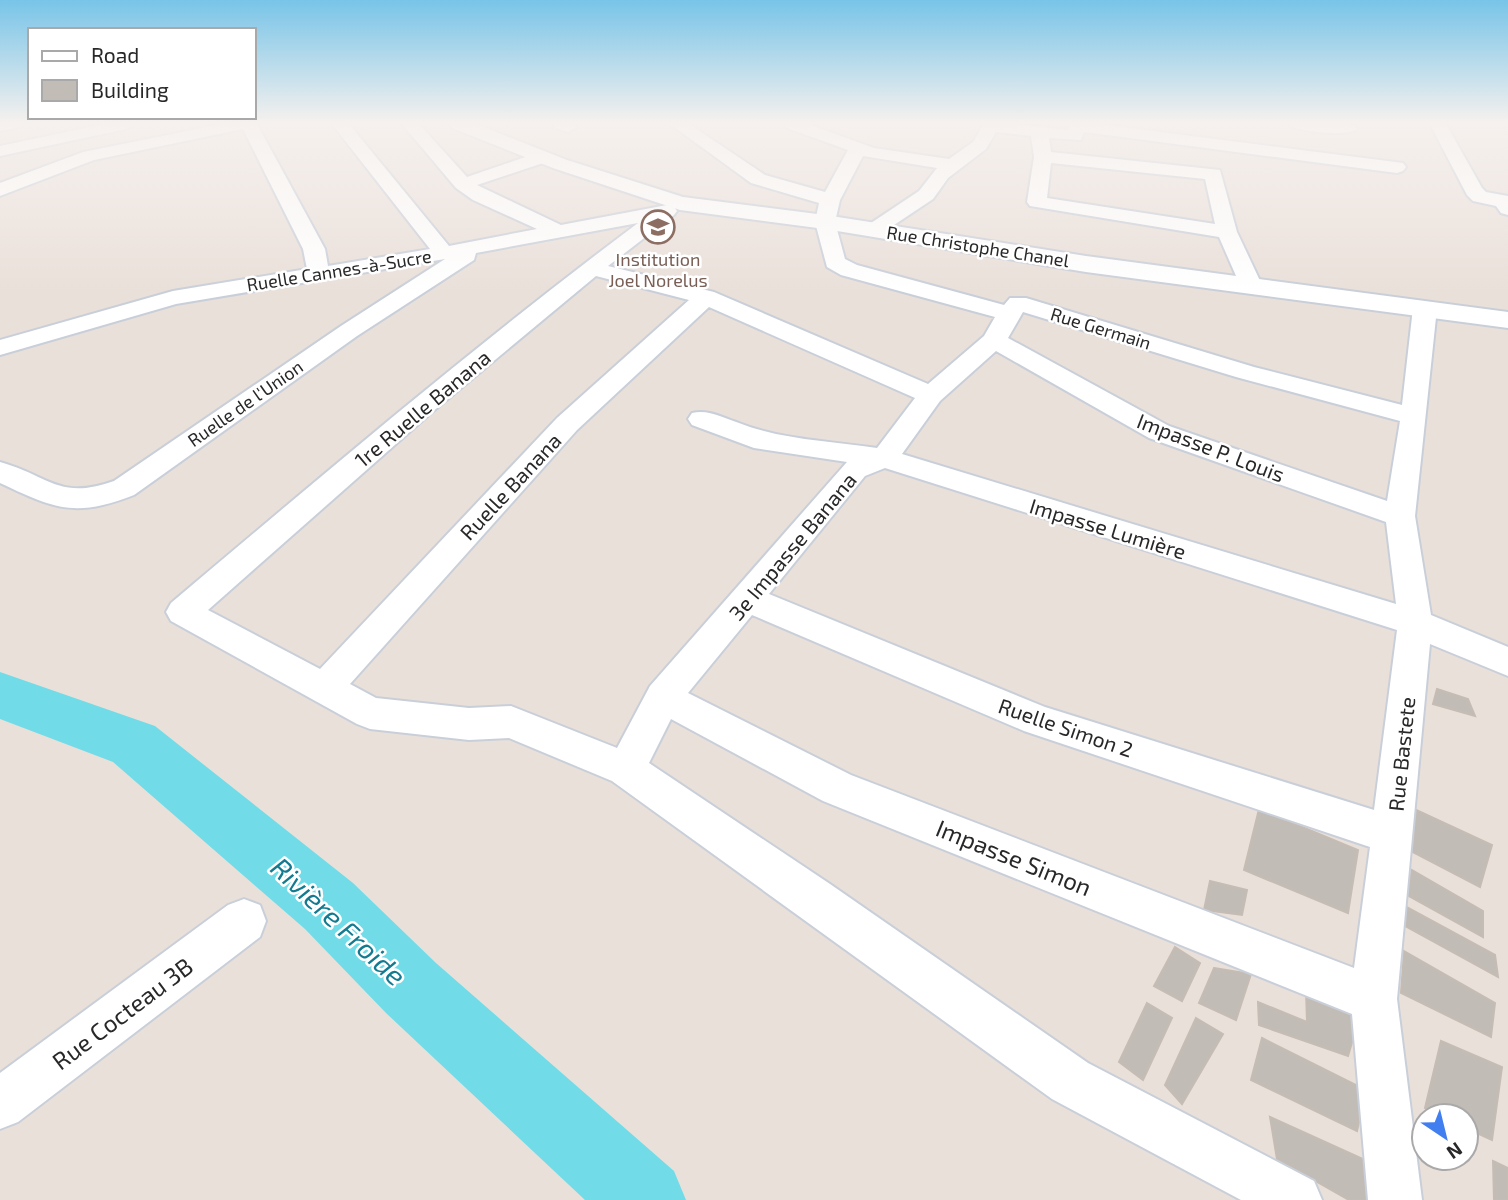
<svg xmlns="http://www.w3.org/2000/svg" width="1508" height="1200" font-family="'Exo 2',sans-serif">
  <rect width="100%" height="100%" fill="#eae0da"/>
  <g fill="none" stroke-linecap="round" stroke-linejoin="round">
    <path fill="#71dce8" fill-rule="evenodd" d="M0 672 155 726 353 883 436 963 674 1171 686 1200H585L386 1013 305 929 113 762 0 719Z"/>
  </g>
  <path fill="#c2bcb6" stroke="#c5bcb4" stroke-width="2" d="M1437 689 1468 699 1475 716 1433 704Z
    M1259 809 1358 850 1348 913 1244 870Z
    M1414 809 1492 845 1480 887 1405 848Z
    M1412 870 1483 911V937L1407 895Z
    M1210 881 1247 890 1242 915 1204 910Z
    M1399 903 1495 955 1498 977 1396 921Z
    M1175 947 1200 963 1182 1001 1154 986Z
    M1404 951 1495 1003 1491 1037 1401 993Z
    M1214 968 1251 974 1236 1020 1199 1003Z
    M1306 991 1359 1019 1348 1056 1259 1025 1258 1002 1307 1022Z
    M1147 1003 1172 1018 1143 1080 1119 1062Z
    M1196 1018 1223 1034 1182 1104 1165 1085Z
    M1262 1038 1366 1090 1357 1131 1251 1080Z
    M1441 1041 1502 1067 1492 1140 1466 1128V1116H1443L1425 1108Z
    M1270 1117 1367 1161 1366 1200H1349L1277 1159Z
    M1493 1161 1508 1168V1200H1494Z"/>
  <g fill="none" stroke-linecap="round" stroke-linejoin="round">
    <defs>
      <path id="street" d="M0 124H18L16 128 0 131Z
        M104 124H134L126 129 0 156V146Z
        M222 124H257L325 249 328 266 430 249 332 124H349L449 246 537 229 473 200 456 188 402 124H419L467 177 537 153H549L552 157 549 161 477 185 561 225 667 205 674 207 677 211 674 215 608 266 714 292 928 384 984 336 995 317 841 275 827 267 815 222 819 203 751 183 670 124H689L765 175 825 192 848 150 787 128 785 124H808L874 148 949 159 973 142 984 124H1013L1068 130 1070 124H1098L1403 163 1406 167 1403 171 1397 173 1084 132 1081 140 1049 138 1051 152 1220 170 1237 232 1262 285 1259 290H1243L1240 285 1219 237 1030 206 1027 202 1034 157 1031 136 996 132 986 149 948 178 933 199 882 233H868L865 229 868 225 919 191 937 168 863 156 840 200 835 222 845 259 857 265 1004 305 1010 298H1026L1254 367 1402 405 1413 308 1417 303H1433L1437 308 1415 516 1431 615 1508 647V676L1430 644 1397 999 1422 1200H1368L1352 1014 823 801 671 719 649 763 830 884 1088 1063 1314 1181 1322 1200H1241L1052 1099 612 781 509 738 469 740 370 729 357 724 171 621 166 612 171 603C325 473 478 343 638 223L476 253 474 260 357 336 134 495C75 518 55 509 0 483V462C48 475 59 501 114 481L341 326 445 259 176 304 0 355V340L173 291 307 269 303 249 243 129 94 160 0 196V183L83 152ZM1051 163 1205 179 1215 224 1047 198ZM596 276 689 300 557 418 320 669 208 610 431 413ZM709 307 915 398 877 448C831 441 782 440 739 423 723 418 709 409 692 413L688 419 692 425 754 448 847 462 650 686 617 748 511 706 469 708 376 698 350 684 577 430ZM1023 312 1236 377 1400 421 1387 501 1169 426 1008 338ZM996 351 1149 438 1386 522 1396 604 902 454 940 401ZM885 468 1397 630 1374 810 1045 707 769 594 865 476ZM752 615 1024 731 1370 847 1354 968 851 775 688 693Z
        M553 124H574L577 127 568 132 555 128Z
        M1289 124H1345L1354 125 1357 129C1348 137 1296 132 1289 124Z
        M1430 124H1446L1482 188 1486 192 1508 196V215L1501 213 1496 206 1473 201 1467 195Z
        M244 899 260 905 266 921 260 937 18 1122 0 1129V1073L228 905Z"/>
      <path id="secondary" d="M449 124H476L567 160 683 197 825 215 1086 256 1508 312V328L1086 272 825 229 680 210 553 168 452 128Z"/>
    </defs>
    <use href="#street" stroke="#c9cfd9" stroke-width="4"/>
    <use href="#secondary" stroke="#c9cfd9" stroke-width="4"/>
    <use href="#street" fill="#fff" fill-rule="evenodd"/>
    <use href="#secondary" fill="#fff" fill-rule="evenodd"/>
  </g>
  <linearGradient id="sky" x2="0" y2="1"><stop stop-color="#78c4e8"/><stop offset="0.42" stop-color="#f6f1ee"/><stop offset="1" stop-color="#f6f1ee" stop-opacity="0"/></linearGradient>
  <rect width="1508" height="292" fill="url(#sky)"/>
  <defs>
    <symbol id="school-ring" viewBox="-11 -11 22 22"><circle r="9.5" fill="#fff" stroke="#8d6e63" stroke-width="1.5"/><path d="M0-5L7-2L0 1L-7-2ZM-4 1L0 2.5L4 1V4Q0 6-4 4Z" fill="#8d6e63"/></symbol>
  </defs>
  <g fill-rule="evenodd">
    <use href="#school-ring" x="639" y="208" width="38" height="38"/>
  </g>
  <g text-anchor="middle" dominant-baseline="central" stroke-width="5" stroke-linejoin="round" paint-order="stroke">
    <g font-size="18" fill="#282828" stroke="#fff">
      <text transform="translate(978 246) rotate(9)">Rue Christophe Chanel</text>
      <text transform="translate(339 270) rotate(-9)">Ruelle Cannes-à-Sucre</text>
      <text transform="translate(1101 328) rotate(17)">Rue Germain</text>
      <text transform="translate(245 403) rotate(-35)">Ruelle de l'Union</text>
    </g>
    <g font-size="18" fill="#785e54" stroke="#fff">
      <text x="658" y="259">Institution<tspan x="658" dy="21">Joel Norelus</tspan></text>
    </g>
    <g font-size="21" fill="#282828" stroke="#fff">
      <text transform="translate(422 408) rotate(-40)">1re Ruelle Banana</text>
      <text transform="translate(1211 447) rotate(21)">Impasse P. Louis</text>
      <text transform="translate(510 486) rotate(-47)">Ruelle Banana</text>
      <text transform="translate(1108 528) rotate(17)">Impasse Lumière</text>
      <text transform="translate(792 546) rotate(-50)">3e Impasse Banana</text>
      <text transform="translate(1066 727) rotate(19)">Ruelle Simon 2</text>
      <text transform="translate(1401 754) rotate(-84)">Rue Bastete</text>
    </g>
    <g font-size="24" fill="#282828" stroke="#fff">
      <text transform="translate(1014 857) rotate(22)">Impasse Simon</text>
      <text transform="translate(122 1013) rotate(-37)">Rue Cocteau 3B</text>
    </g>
    <g font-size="28" font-style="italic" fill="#147a90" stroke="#fff">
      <text transform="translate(339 921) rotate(43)">Rivière Froide</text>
    </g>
  </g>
  <rect x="28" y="28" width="228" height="91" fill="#ffffff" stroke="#a9a9a9" stroke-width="2"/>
  <rect x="42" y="51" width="35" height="10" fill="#ffffff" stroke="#a9a9a9" stroke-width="2"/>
  <text x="91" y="63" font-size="21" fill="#282828">Road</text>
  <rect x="42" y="80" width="35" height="21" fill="#c2bcb6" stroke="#a9a9a9" stroke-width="2"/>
  <text x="91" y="98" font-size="21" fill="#282828">Building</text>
  <g transform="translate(1445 1137) rotate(145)"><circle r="33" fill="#ffffff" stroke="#a9a9a9" stroke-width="2"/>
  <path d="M0-5L12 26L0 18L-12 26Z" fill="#417ff0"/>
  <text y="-10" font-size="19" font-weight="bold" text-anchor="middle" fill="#282828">N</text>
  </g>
</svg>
